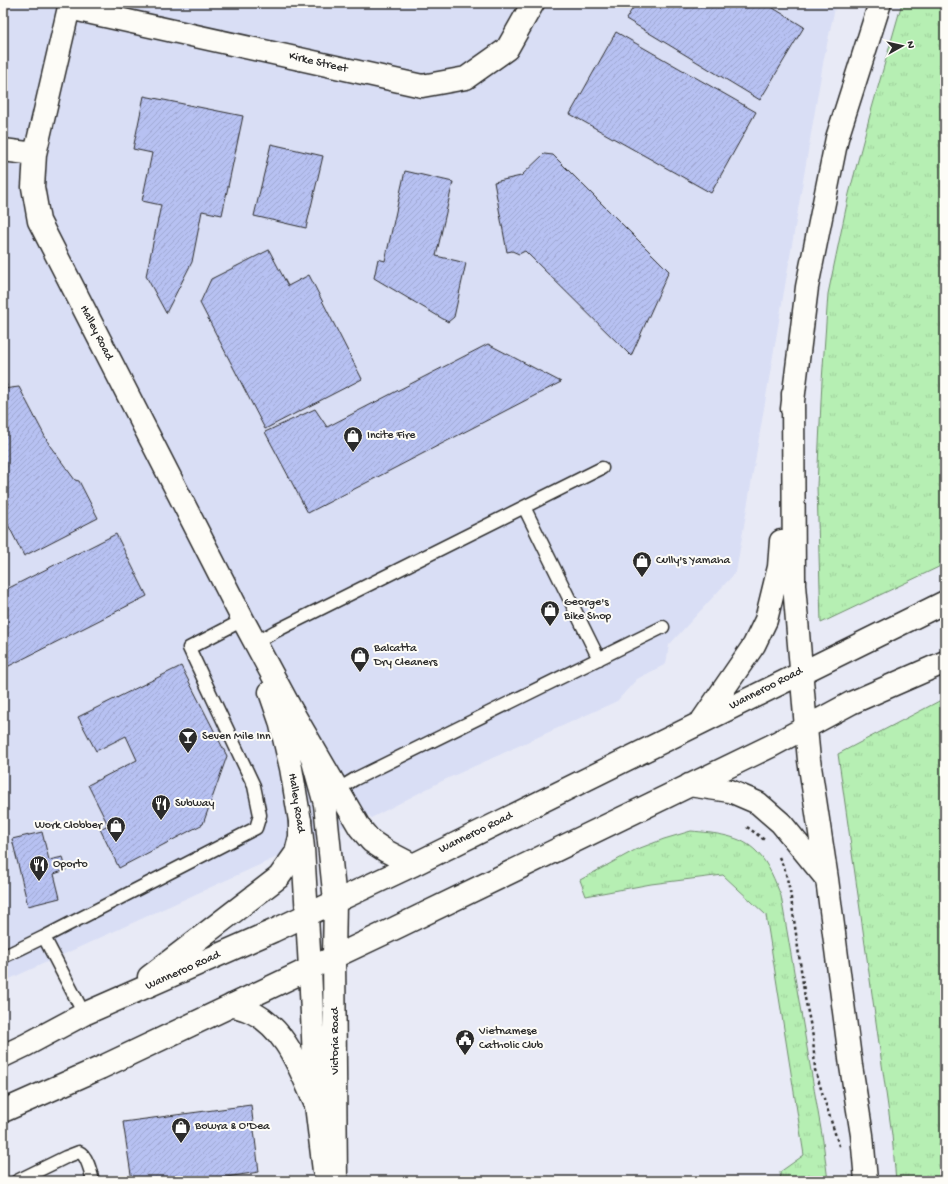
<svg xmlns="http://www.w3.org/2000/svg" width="948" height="1184" font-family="'Gochi Hand',sans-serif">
  <defs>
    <pattern id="grass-tufts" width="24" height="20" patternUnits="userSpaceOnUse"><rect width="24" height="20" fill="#b6efb3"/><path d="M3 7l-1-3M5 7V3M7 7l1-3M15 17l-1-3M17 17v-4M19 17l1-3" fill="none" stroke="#9dcd9a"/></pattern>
    <pattern id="building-hatch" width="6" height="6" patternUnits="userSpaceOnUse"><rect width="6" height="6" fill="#b7c1f2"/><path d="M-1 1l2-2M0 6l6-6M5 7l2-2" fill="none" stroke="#9ea6d0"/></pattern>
  </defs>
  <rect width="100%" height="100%" fill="#e8eaf6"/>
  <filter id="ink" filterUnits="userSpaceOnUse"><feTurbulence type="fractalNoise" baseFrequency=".025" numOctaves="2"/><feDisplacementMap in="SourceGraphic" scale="8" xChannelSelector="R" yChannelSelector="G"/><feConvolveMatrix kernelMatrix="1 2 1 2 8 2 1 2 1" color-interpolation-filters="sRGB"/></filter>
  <g filter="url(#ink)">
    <path fill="#d9def5" d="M3 3H836L824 58 736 572 669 645 666 664 637 679 617 701 442 781 371 818 369 815 3 982Z"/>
    <path fill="url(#grass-tufts)" stroke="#708d6f" d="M902 3H945V564L821 623 817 486 822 381 828 294 849 194 870 115Z
      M945 698V1158L943 1181H896L892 1135 838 754Z
      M691 831C714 833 741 835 757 852 769 864 775 881 781 896L823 1141 828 1181H781L780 1172 804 1155 766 915 723 875 651 884 586 896 580 880 635 850 664 839Z"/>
    <path fill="url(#building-hatch)" stroke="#2b2b2b" d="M636 3H765L804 27 760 100 626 19Z
      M616 32 756 112 711 193 570 114Z
      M144 96 243 116 222 215 202 211 192 262 166 313 146 276 161 205 142 201 152 153 133 149Z
      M271 144 323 156 306 228 254 216Z
      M544 154 553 155 669 271 631 356 525 251 519 254 512 251 507 252 494 182 521 176Z
      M405 171 453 182 436 256 466 263 454 317 448 322 374 278 378 259 385 261Z
      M269 250 288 286 309 275 362 379 265 429 200 303 211 279Z
      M488 344 561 382 308 513 265 432 315 409 327 427Z
      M3 379 7 386 3 387Z
      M19 387 50 446 75 480 79 481 98 518 24 556 3 515V507L9 504 3 493V389Z
      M116 534 147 596 3 669V591Z
      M181 666 227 756 203 824 119 868 100 829 108 825 88 785 137 760 126 736 96 751 78 717Z
      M42 832 49 860 63 857 66 870 54 874 60 898 28 906 12 839Z
      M251 1105 259 1172 200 1181H132L123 1122Z"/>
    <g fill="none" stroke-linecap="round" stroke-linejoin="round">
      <defs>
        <path id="lane" d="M524 507 599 659
          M255 643 276 631 602 468
          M337 790 355 779 663 627
          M44 937 256 828 260 815 254 786 189 648 243 620
          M3 957 44 937 84 1014
          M17 1181 66 1157 79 1152C87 1155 91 1173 93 1181"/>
        <path id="street" d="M70 3 35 154 33 187 39 221 243 620 293 713 313 761 325 804 335 901 334 956 336 1181
          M69 8 422 86 466 78 507 49 533 3
          M3 150 35 154
          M270 692 280 721 291 768 300 821 303 848 310 968 316 1105 324 1171"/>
        <path id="highway" d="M793 394 794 585 806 728 809 760 827 879 851 1066 862 1135 866 1181
          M792 409 807 287 837 138 880 3
          M293 713 360 828 371 841 386 851 413 865
          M701 722 754 645 766 620 779 567 781 541
          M689 785 730 791 758 803 781 823 826 878
          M149 977 279 877 296 853 300 837V821
          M232 1005C237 1007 242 1008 247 1010 286 1026 300 1070 316 1105
          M3 1056 26 1045 84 1014 273 931 413 865 945 602
          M3 1111 100 1068 387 932 771 746 851 703 945 662"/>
      </defs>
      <use href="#lane" stroke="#2b2b2b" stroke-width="15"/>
      <use href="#street" stroke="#2b2b2b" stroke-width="25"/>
      <use href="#highway" stroke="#2b2b2b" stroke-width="25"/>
      <path stroke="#2b2b2b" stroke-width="2.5" stroke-dasharray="3 3" stroke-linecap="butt" d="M747 827 766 841
        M779 857 785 870 790 891 805 998 813 1037 815 1070 840 1149"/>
      <use href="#lane" stroke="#fdfcf7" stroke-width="12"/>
      <use href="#street" stroke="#fdfcf7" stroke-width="22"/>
      <use href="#highway" stroke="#fdfcf7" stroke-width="22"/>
    </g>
  </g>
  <defs>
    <symbol id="shop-pin" viewBox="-11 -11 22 30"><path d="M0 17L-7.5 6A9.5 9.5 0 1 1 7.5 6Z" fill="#2b2b2b" stroke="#fdfcf7"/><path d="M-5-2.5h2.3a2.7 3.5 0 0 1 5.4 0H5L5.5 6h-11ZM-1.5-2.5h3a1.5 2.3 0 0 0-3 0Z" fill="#fff"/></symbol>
    <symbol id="bar-pin" viewBox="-11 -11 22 30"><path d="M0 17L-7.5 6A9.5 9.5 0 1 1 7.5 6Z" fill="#2b2b2b" stroke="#fdfcf7"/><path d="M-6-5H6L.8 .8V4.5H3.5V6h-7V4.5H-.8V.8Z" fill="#fff"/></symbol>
    <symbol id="restaurant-pin" viewBox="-11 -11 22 30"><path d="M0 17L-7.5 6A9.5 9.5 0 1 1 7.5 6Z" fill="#2b2b2b" stroke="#fdfcf7"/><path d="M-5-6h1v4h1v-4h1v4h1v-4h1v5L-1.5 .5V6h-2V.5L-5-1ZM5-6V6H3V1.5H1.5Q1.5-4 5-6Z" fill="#fff"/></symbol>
    <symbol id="civic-pin" viewBox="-11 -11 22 30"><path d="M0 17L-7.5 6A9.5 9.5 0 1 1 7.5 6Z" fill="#2b2b2b" stroke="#fdfcf7"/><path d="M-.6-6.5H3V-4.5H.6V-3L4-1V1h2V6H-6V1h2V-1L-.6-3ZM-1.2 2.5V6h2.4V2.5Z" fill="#fff"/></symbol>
  </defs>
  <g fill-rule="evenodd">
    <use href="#shop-pin" x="342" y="425" width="22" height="30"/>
    <use href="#shop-pin" x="631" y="550" width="22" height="30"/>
    <use href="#shop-pin" x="539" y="599" width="22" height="30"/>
    <use href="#shop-pin" x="349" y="645" width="22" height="30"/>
    <use href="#bar-pin" x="177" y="726" width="22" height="30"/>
    <use href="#restaurant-pin" x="150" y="793" width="22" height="30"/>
    <use href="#shop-pin" x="105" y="815" width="22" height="30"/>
    <use href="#restaurant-pin" x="28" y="854" width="22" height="30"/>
    <use href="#civic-pin" x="454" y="1028" width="22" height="30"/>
    <use href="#shop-pin" x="170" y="1116" width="22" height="30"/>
  </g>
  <g text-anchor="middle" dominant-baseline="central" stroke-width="4" stroke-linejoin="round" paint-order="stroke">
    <g font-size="12" fill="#2b2b2b" stroke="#fdfcf7">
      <text transform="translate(318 63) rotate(13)">Kirke Street</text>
      <text transform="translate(96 333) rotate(63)">Halley Road</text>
      <text transform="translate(766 689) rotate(-27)">Wanneroo Road</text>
      <text transform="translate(296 803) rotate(81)">Halley Road</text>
      <text transform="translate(476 833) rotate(-26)">Wanneroo Road</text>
      <text transform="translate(183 971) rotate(-24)">Wanneroo Road</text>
      <text transform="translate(336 1041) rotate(-90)">Victoria Road</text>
    </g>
    <g font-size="12" fill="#2b2b2b" stroke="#fdfcf7" text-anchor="start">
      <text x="367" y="436">Incite Fire</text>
      <text x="656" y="561">Cully's Yamaha</text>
      <text x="564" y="603">George's<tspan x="564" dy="14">Bike Shop</tspan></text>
      <text x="374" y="649">Balcatta<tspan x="374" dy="14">Dry Cleaners</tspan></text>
      <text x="202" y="737">Seven Mile Inn</text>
      <text x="175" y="804">Subway</text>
      <text x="102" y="826" text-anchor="end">Work Clobber</text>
      <text x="53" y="865">Oporto</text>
      <text x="479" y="1032">Vietnamese<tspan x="479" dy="14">Catholic Club</tspan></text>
      <text x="195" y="1127">Bowra &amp; O'Dea</text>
    </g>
  </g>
  <rect width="948" height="1184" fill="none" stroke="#fdfcf7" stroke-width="16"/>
  <rect x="8" y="8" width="932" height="1168" fill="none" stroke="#2b2b2b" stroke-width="1.5" filter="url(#ink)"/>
  <g transform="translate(902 46) rotate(82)" stroke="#fdfcf7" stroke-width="3" paint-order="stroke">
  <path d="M0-3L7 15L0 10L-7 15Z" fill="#2b2b2b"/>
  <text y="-6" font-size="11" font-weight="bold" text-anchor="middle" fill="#2b2b2b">N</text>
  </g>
</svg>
